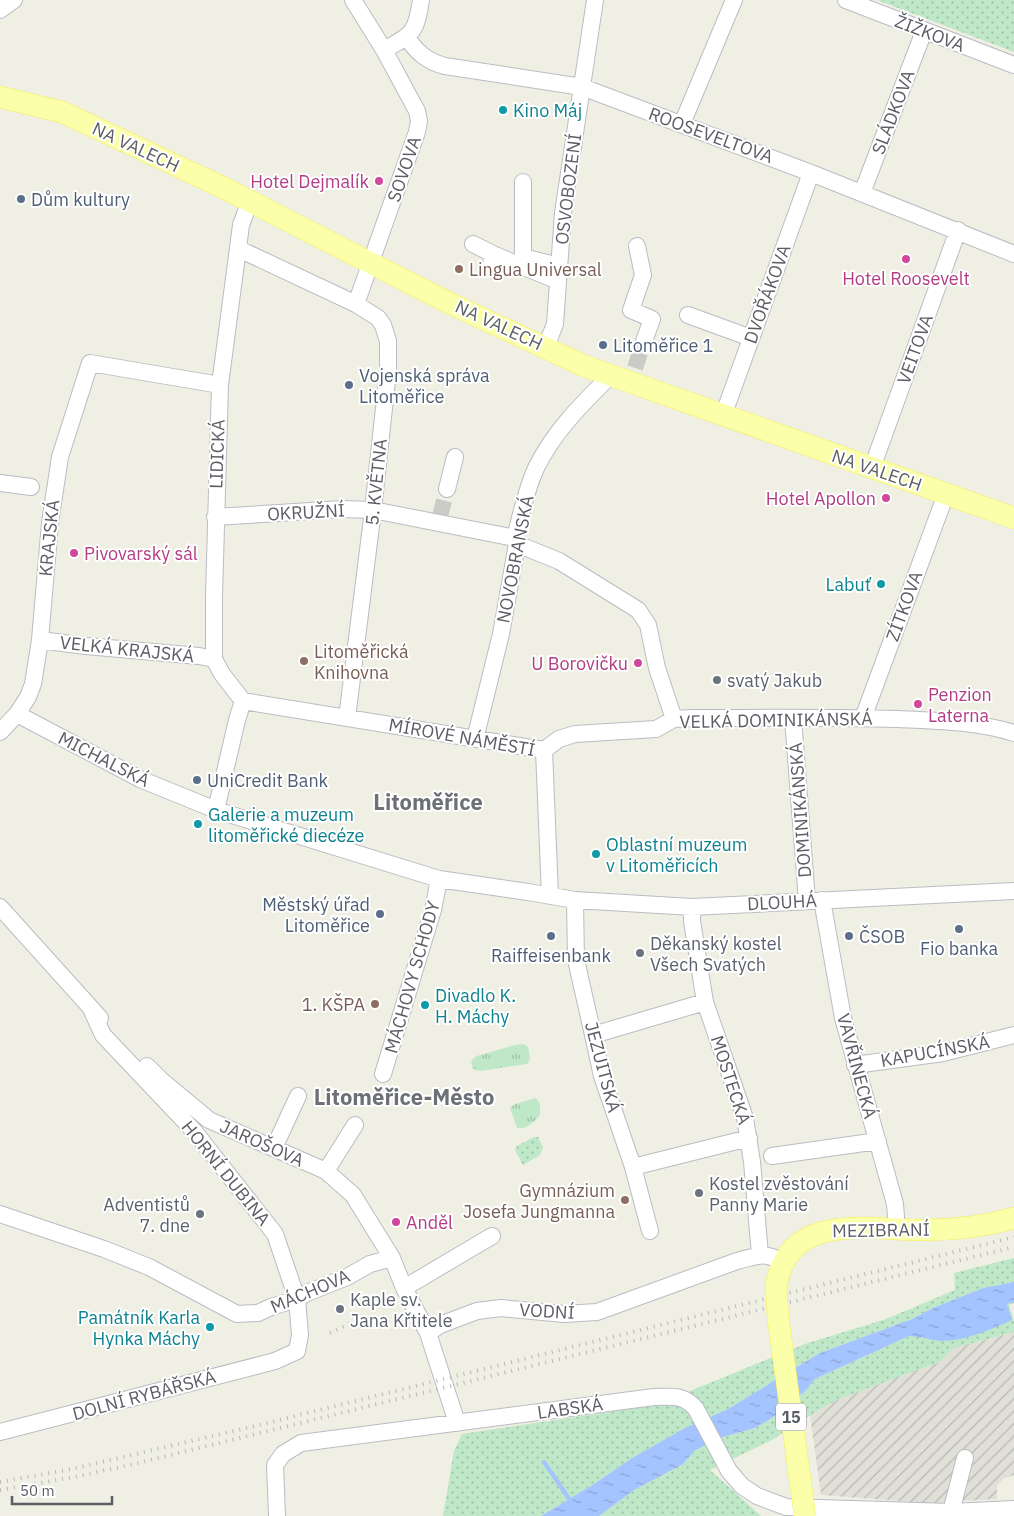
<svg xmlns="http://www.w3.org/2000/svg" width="1014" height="1516" font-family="'IBM Plex Sans',sans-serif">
  <defs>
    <pattern id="industrial-furrows" width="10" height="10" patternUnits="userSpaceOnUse" patternTransform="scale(1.25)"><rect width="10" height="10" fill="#e0e0d8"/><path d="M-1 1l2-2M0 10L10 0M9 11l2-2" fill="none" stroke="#b9b9b3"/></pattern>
    <pattern id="grass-tufts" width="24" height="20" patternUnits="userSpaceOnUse" patternTransform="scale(1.25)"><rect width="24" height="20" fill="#bfe8c8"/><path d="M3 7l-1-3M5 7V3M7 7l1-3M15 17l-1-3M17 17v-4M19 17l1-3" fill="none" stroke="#9ebfa6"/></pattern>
    <pattern id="park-dots" width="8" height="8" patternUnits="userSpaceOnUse" patternTransform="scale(1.25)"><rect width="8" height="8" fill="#bfe8c8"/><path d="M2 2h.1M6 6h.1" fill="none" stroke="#9ebfa6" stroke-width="1.8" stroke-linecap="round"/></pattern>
    <pattern id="water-ripples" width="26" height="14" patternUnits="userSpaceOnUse" patternTransform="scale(1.25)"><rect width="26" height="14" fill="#a4c4ff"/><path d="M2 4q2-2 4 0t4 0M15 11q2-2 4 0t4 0" fill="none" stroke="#89a2d2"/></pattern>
  </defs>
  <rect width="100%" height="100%" fill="#efefe4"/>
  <path fill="url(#industrial-furrows)" d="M1014 1332V1475L1003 1479 997 1486V1499L943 1502 939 1504 821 1495 810 1415 839 1399 939 1362 954 1348Z"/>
  <path fill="url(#grass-tufts)" d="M524 1044 528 1047C529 1053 532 1059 527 1064L480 1071 473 1069C470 1062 471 1059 477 1056L515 1045Z
    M536 1098 540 1104V1115C534 1122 527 1130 517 1128L510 1108 515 1104Z"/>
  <path fill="url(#park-dots)" d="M877 0H1014V52Z
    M534 1137H538L543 1147 540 1155 523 1165 515 1150 517 1146Z
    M1014 1258V1282L983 1288 933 1308 912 1319 820 1353 728 1409 685 1428 632 1458 594 1484 541 1516H443L454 1451 462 1434 656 1405 805 1344 886 1319 955 1290 954 1273Z
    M1014 1302V1303L1009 1305 1014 1321V1332L954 1348 939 1362 839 1399 810 1415 774 1439 710 1470 761 1516H599L634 1490 683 1464 694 1451 719 1438 755 1428 772 1418 806 1390 815 1379 909 1336H922L938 1341 1007 1303Z"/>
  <path fill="url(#water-ripples)" d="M1014 1282V1302L1007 1304 1012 1320C989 1330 966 1341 940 1341 930 1340 920 1336 909 1336L815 1379 806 1390 772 1418 755 1428 719 1438 694 1451 683 1464 634 1490 599 1516H541L594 1484 632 1458 685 1428 728 1409 820 1353 912 1319 933 1308 983 1288Z"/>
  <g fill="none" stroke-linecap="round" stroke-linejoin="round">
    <path stroke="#a4c4ff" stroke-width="4" d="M544 1462 572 1503"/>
    <path stroke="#cacbc4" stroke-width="16" stroke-dasharray="16 8" stroke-linecap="butt" d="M635 368 644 341
      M440 516 447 489"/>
    <defs>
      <path id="minor" d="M353 0 384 50 417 111 419 121 417 132 356 304
        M846 0 1014 65
        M0 10 14 0
        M406 37C418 53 426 61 445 66L582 87 811 173 1014 254
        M384 50C413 34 416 33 421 0
        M682 124 734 0
        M523 182V257L559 266
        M862 193 924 31
        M473 244 495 255
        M637 246 643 275 631 310 652 319 644 341
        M239 249 356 304 378 318 383 325 388 341V371L373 510 347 718
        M490 266 495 255 558 281
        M688 315 751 338
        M546 347 555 324 563 213 595 0
        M723 416 811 173
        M872 468 958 230
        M0 483 31 487
        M447 489 455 457
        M215 517 342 509 373 510 515 538
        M517 544 559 561 638 610 648 625 657 668 674 719
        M40 640 86 646 199 656 214 659
        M243 701 222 674 214 659V596L220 385 241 225 250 201
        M243 701 544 750
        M17 714 140 779 216 810 439 879 528 892 575 900 692 907 1014 891
        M793 718 807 901
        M863 718 946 494
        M0 732 17 714 28 697 33 684 40 640 50 523 60 457 90 363 220 385
        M475 739 501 634 517 544 515 538C521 514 526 490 536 468 554 431 583 403 611 375
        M544 750 559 739 575 734 656 729 674 719 693 718C761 718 829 717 898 719 937 721 976 721 1014 733
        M544 750 550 896
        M216 810 237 720 243 701
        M575 900 576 960 593 1035 602 1076 633 1167 650 1231
        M822 900 843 1018 895 1204 897 1230
        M0 907 100 1018
        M692 907V921L705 1002 745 1118 752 1162 760 1255
        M593 1035 705 1002
        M855 1065 943 1053 1014 1035
        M147 1066 162 1081 209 1120 326 1171 353 1195 392 1258 404 1288 428 1333 457 1423
        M383 1074 433 910 439 879
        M274 1148 298 1096
        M772 1156 878 1141
        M633 1167 749 1138
        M326 1171 355 1125
        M0 1214 104 1249 149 1267 237 1314 258 1313 271 1307 297 1299 307 1293 347 1277 370 1264 392 1258
        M404 1288 492 1236
        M428 1333 440 1325 477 1311 501 1308 564 1314 597 1312 737 1261C757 1256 764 1251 783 1262
        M0 1432 275 1361 297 1351 300 1335 297 1299 275 1234 194 1131 103 1035 92 1011
        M951 1512 965 1458
        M277 1516 275 1465 283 1454 301 1443 654 1397C672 1397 684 1394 696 1409L729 1471 742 1486 757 1496 786 1507 951 1512 1014 1509"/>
      <path id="major" d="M0 97 62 112 224 188 443 300 582 365 1014 518
        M776 1286C789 1211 867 1230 923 1230 953 1230 985 1226 1014 1218"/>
    </defs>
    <use href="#minor" stroke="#bbbcc3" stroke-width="18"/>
    <use href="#major" stroke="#f7ec55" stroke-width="22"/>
    <use href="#minor" stroke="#fff" stroke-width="16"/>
    <use href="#major" stroke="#fbffa9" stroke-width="21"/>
    <path stroke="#b7b7b8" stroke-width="4" stroke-dasharray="1 6" stroke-linecap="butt" d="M330 1333 351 1323
      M0 1482 72 1469 255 1426 1014 1237
      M0 1490 74 1477 130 1465 1014 1247"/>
    <defs>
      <path id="major-bridge" d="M776 1286 778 1318 805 1516"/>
    </defs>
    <use href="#major-bridge" stroke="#f7ec55" stroke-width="22" stroke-linecap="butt"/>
    <use href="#major-bridge" stroke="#fbffa9" stroke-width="21"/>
  </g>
  <g fill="#0f9aa8" stroke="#fff" stroke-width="2">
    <circle cx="503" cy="110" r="5"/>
    <circle cx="881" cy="584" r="5"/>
    <circle cx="198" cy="824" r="5"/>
    <circle cx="596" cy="854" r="5"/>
    <circle cx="425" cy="1005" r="5"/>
    <circle cx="210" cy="1327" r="5"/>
  </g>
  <g fill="#d1479c" stroke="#fff" stroke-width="2">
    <circle cx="379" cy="181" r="5"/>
    <circle cx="906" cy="259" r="5"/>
    <circle cx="886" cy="498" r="5"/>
    <circle cx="74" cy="553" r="5"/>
    <circle cx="638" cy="663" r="5"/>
    <circle cx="918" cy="704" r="5"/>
    <circle cx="396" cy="1222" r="5"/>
  </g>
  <g fill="#5c6f8a" stroke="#fff" stroke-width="2">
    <circle cx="21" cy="199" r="5"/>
    <circle cx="603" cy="345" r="5"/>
    <circle cx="349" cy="385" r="5"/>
    <circle cx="197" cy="780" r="5"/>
    <circle cx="380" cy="914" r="5"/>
    <circle cx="959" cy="929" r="5"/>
    <circle cx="551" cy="936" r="5"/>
    <circle cx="849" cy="936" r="5"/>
  </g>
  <g fill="#8d6e63" stroke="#fff" stroke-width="2">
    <circle cx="459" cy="269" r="5"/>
    <circle cx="304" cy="661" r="5"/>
    <circle cx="375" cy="1004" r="5"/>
    <circle cx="625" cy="1200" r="5"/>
  </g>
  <g fill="#6b7280" stroke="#fff" stroke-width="2">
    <circle cx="717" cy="680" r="5"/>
    <circle cx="640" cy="953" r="5"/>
    <circle cx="699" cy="1193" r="5"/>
    <circle cx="200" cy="1214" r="5"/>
    <circle cx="340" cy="1309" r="5"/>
  </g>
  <g text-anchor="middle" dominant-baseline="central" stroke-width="4" stroke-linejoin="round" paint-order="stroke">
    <rect fill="#fff" stroke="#8d8e93" stroke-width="1" x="776" y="1403.5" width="30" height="27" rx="4"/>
    <g font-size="16" font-weight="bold" fill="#5c5e65">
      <text x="791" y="1417">15</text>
    </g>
    <g font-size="18" fill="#5c5e65" stroke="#fff">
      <text transform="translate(930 33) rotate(21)">ŽIŽKOVA</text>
      <text transform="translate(893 112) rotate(-69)">SLÁDKOVA</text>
      <text transform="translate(711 135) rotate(20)">ROOSEVELTOVA</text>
      <text transform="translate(136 147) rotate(25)">NA VALECH</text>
      <text transform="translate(404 169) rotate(-71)">SOVOVA</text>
      <text transform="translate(568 189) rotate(-83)">OSVOBOZENÍ</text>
      <text transform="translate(767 294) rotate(-70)">DVOŘÁKOVA</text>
      <text transform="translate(499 325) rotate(25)">NA VALECH</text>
      <text transform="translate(915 349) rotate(-70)">VEITOVA</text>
      <text transform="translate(217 454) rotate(-88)">LIDICKÁ</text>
      <text transform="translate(877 470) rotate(19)">NA VALECH</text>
      <text transform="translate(376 482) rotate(-84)">5. KVĚTNA</text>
      <text transform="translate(306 512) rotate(-3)">OKRUŽNÍ</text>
      <text transform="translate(49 538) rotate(-84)">KRAJSKÁ</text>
      <text transform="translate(515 559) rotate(-79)">NOVOBRANSKÁ</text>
      <text transform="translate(904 606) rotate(-70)">ZÍTKOVA</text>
      <text transform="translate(127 649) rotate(6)">VELKÁ KRAJSKÁ</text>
      <text transform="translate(776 720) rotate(-1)">VELKÁ DOMINIKÁNSKÁ</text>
      <text transform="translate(462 737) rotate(10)">MÍROVÉ NÁMĚSTÍ</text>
      <text transform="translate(104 759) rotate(27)">MICHALSKÁ</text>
      <text transform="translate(800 810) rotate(-94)">DOMINIKÁNSKÁ</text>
      <text transform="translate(782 902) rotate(-3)">DLOUHÁ</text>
      <text transform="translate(412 977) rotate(-74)">MÁCHOVY SCHODY</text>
      <text transform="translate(935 1051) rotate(-10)">KAPUCÍNSKÁ</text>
      <text transform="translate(857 1066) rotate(75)">VAVŘINECKÁ</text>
      <text transform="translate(603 1067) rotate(75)">JEZUITSKÁ</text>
      <text transform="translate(731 1080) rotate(72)">MOSTECKÁ</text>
      <text transform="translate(262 1143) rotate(24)">JAROŠOVA</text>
      <text transform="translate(226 1173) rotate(51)">HORNÍ DUBINA</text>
      <text transform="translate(881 1230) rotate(-1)">MEZIBRANÍ</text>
      <text transform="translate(310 1291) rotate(-23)">MÁCHOVA</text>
      <text transform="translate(547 1311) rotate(3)">VODNÍ</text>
      <text transform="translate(144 1395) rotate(-15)">DOLNÍ RYBÁŘSKÁ</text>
      <text transform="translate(570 1408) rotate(-8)">LABSKÁ</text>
    </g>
    <g font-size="18" fill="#0d838f" stroke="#fff" text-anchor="start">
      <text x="513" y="110">Kino Máj</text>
      <text x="871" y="584" text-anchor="end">Labuť</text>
      <text x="208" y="814">Galerie a muzeum<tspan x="208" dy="21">litoměřické diecéze</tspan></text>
      <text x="606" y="844">Oblastní muzeum<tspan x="606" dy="21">v Litoměřicích</tspan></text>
      <text x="435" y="995">Divadlo K.<tspan x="435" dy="21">H. Máchy</tspan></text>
      <text x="200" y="1317" text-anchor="end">Památník Karla<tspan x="200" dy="21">Hynka Máchy</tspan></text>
    </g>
    <g font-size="18" fill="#b23c85" stroke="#fff" text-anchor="end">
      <text x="369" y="181">Hotel Dejmalík</text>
      <text x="906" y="278" text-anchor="middle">Hotel Roosevelt</text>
      <text x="876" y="498">Hotel Apollon</text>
      <text x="84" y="553" text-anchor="start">Pivovarský sál</text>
      <text x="628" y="663">U Borovičku</text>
      <text x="928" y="694" text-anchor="start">Penzion<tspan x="928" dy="21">Laterna</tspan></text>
      <text x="406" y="1222" text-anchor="start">Anděl</text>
    </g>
    <g font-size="18" fill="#4e5e75" stroke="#fff" text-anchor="start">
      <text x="31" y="199">Dům kultury</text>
      <text x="613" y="345">Litoměřice 1</text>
      <text x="359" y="375">Vojenská správa<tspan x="359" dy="21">Litoměřice</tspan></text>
      <text x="207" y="780">UniCredit Bank</text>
      <text x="370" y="904" text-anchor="end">Městský úřad<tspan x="370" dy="21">Litoměřice</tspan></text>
      <text x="859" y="936">ČSOB</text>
      <text x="959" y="948" text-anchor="middle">Fio banka</text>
      <text x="551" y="955" text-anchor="middle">Raiffeisenbank</text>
    </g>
    <g font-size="18" fill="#785e54" stroke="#fff" text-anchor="start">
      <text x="469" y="269">Lingua Universal</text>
      <text x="314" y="651">Litoměřická<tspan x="314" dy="21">Knihovna</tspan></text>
      <text x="365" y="1004" text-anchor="end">1. KŠPA</text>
      <text x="615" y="1190" text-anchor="end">Gymnázium<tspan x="615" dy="21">Josefa Jungmanna</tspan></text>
    </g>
    <g font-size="18" fill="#5b616d" stroke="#fff" text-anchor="start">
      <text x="727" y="680">svatý Jakub</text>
      <text x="650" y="943">Děkanský kostel<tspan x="650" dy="21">Všech Svatých</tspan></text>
      <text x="709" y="1183">Kostel zvěstování<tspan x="709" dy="21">Panny Marie</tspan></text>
      <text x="190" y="1204" text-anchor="end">Adventistů<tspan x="190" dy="21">7. dne</tspan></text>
      <text x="350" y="1299">Kaple sv.<tspan x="350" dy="21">Jana Křtitele</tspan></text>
    </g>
    <g font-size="22" font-weight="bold" fill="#6d7077" stroke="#fff">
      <text x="428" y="801">Litoměřice</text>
      <text x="404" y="1096">Litoměřice-Město</text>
    </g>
  </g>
  <path d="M12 1496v8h100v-8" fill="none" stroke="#5c5e65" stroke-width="2.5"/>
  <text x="20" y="1496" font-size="15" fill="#5c5e65" stroke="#ffffff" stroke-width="4" paint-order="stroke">50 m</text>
</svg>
